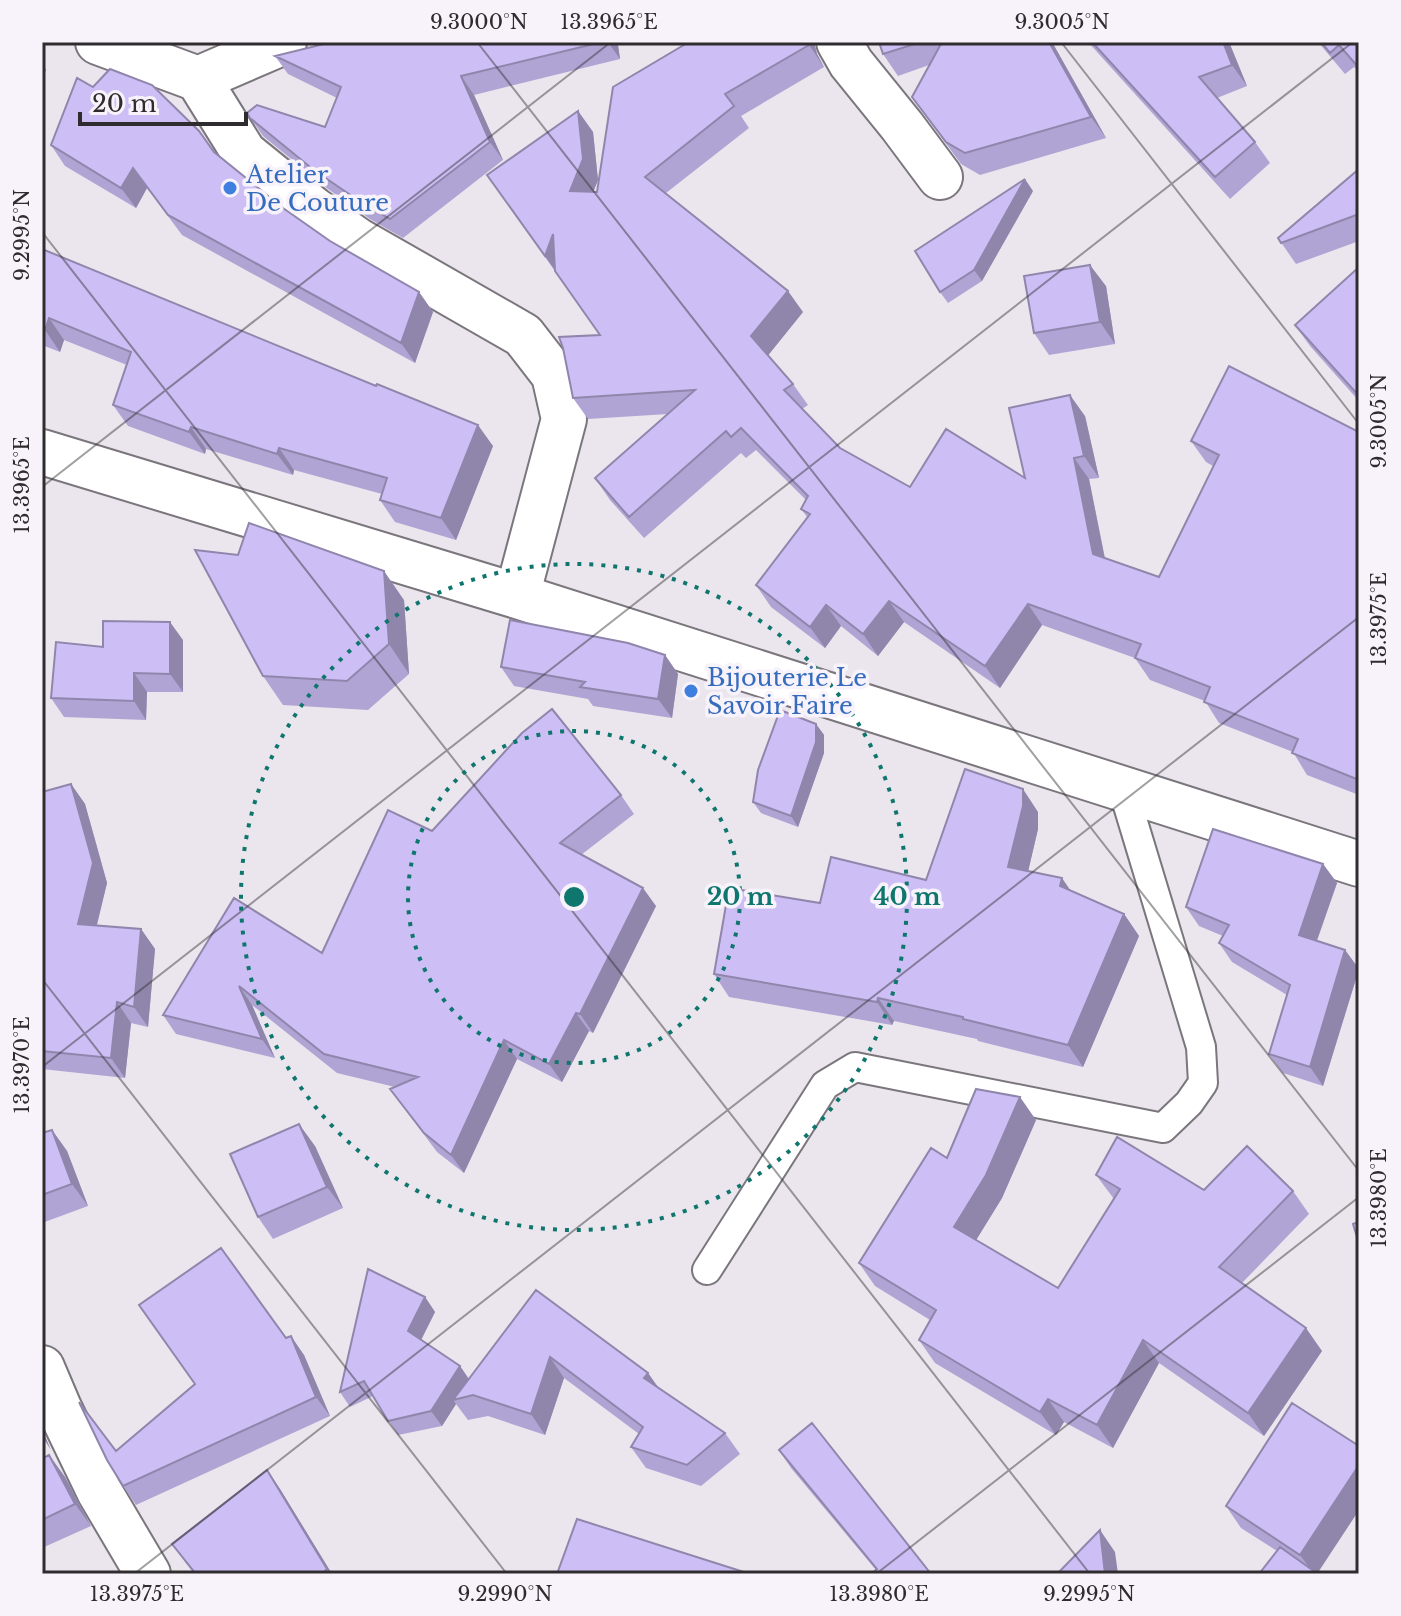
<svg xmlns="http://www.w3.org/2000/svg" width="1401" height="1616" font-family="'Libre Baskerville',serif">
  <rect width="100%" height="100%" fill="#ebe6ed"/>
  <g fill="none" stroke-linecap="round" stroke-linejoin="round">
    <defs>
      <path id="service" d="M707 1270 825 1085 855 1067 1163 1128 1189 1103 1203 1083 1201 1047 1123 789"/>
      <path id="minor" d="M98 42 198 79 284 42
        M839 42 851 63 902 126 940 177
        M198 79 244 153 313 209 357 240 523 335 554 375 564 419 517 596
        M42 452 517 596 1359 864
        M42 1368 59 1408 99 1491 148 1574"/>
    </defs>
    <use href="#service" stroke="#7b767d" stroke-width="32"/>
    <use href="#minor" stroke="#7b767d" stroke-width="48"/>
    <use href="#service" stroke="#fff" stroke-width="28"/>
    <use href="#minor" stroke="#fff" stroke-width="44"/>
  </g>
  <path fill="#b0a4d4" d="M332 42H617L618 45 620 59 474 95 503 160 403 238 370 219 328 189 263 136 247 113 325 127 337 98 288 74 275 56Z
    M689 42H814L817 54 824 67 741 116 749 128 666 193 803 312 768 355 793 384 808 405 802 409 840 448 910 487 1025 478 1085 416 1099 478 1089 479 1105 558 1159 577 1213 466 1206 462 1191 441 1359 432V795L1307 775 1293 752 1219 723 1205 701 1150 680 1135 658 1042 625 1000 688 904 622 878 656 841 626 825 648 771 607 756 585 808 518 801 509 806 500 756 450 746 458 741 453 644 538 610 500 595 478 668 414 588 419 573 398 600 335 487 175 578 111 593 132 598 180 593 192H597Z
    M879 42H1052L1106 138 980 175 961 164 912 97 929 65 898 76 883 54Z
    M1088 42H1229L1247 86 1217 98 1255 142 1270 163 1230 199Z
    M1318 42H1359V72L1354 67 1345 74Z
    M93 87 214 152 283 208 330 241 419 292 433 312 415 363 182 235 147 188 136 208 65 166 51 145Z
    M1359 169V241L1296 264 1278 238Z
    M1033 191 982 281 948 303 940 292Z
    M42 249 493 446 456 540 395 522 380 500 382 494 294 470 293 475 206 449 205 454 128 426 113 405 127 365 64 340 60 352 42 345Z
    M1359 267V401L1310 346 1295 325Z
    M1106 286 1115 344 1049 355 1034 333Z
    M404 600 409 674 368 710 283 705 263 676Z
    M183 640V692H147L146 720 64 717 51 698 103 647Z
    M665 655 678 674 672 718 593 706 588 699 514 686 501 667Z
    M816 724 824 735V753L798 827 761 813 753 802Z
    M71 784 85 804 107 883 97 925 141 929 155 949 148 1027 131 1023 125 1078 42 1069V792Z
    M621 795 634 814 581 855 656 906 593 1033 589 1031 562 1082 517 1059 464 1173 437 1152 390 1089 395 1087 337 1073 252 1005 275 1058 176 1034 163 1015 322 953 432 831Z
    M1038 812V829L1028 871 1124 914 1139 936 1083 1067 978 1041 977 1039 894 1021 892 1025 729 997 714 974 820 903 926 880Z
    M1323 864 1337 883 1317 941 1345 950 1359 969 1323 1086 1283 1073 1269 1054 1287 995 1232 962 1219 943 1223 936 1199 926 1186 907Z
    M1036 1120 1002 1198 976 1240 1058 1288 1114 1199 1096 1175 1204 1190 1293 1191 1309 1214 1242 1283 1322 1351 1264 1436 1159 1363 1113 1448 1064 1422 1056 1435 935 1363 919 1340 930 1320 875 1286 859 1263 947 1158Z
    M52 1130 67 1151 88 1206 42 1223V1133Z
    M315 1146 343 1208 273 1239 258 1217Z
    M536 1290 648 1373 658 1387 725 1433 740 1454 701 1486 646 1468 631 1447 639 1434 564 1378 545 1435 488 1416 468 1420 456 1404 442 1426 398 1435 373 1396 350 1407 340 1392 425 1297 435 1312 421 1340 460 1366 469 1379Z
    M286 1338 304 1355 330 1416 136 1505 123 1486 116 1451Z
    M779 1450 931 1574 876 1570 791 1468Z
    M49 1455 65 1477 91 1526 42 1548V1459Z
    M267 1470 280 1489 332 1574H194L172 1544Z
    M1226 1506 1359 1510 1317 1573 1277 1551 1241 1528Z"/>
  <path fill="#9086ac" d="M608 42H617L618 45 620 59Z
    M807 42H814L817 54 824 67Z
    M1049 42H1052L1106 138 1091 117Z
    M1223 42H1229L1247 86 1232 65Z
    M42 65 46 70 42 78Z
    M461 76 474 95 503 160 490 142Z
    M578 111 593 132 598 180 585 213 570 191Z
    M133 168 147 188 136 208 121 188Z
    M1025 179 1033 191 982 281 974 270Z
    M553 234 560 277 545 256Z
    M1090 265 1106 286 1115 344 1100 322Z
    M788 291 803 312 766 358 751 336Z
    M419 292 433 312 415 363 401 343Z
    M49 318 64 340 60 352 45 330Z
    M1070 395 1085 416 1099 478 1084 456Z
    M478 425 493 446 456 540 441 518Z
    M191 427 206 449 205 454 189 432Z
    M279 448 294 470 293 475 277 454Z
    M1074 458 1089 479 1108 575 1093 554Z
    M384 571 404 600 409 674 389 644Z
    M889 601 904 622 878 656 863 634Z
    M1028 604 1042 625 1000 688 985 666Z
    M826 605 841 626 825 648 810 627Z
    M170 622 183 640V692L170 674Z
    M665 655 678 674 672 718 658 699Z
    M134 673 147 692 146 720 134 701Z
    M816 724 824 735V753L798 827 791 816Z
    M71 784 85 804 107 883 92 944 78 924Z
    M1023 789 1038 812V829L1024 889 1008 867Z
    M1323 864 1337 883 1312 954 1299 935Z
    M1062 878 1077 900 1060 886Z
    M643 888 656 906 593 1033 580 1014Z
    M1124 914 1139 936 1083 1067 1068 1045Z
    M141 929 155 949 148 1027 134 1007Z
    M1345 950 1359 969 1323 1086 1310 1067Z
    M239 986 252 1005 275 1058 262 1039Z
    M878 998 894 1021 892 1025 877 1002Z
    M117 1002 131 1023 125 1078 111 1058Z
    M576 1013 589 1031 562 1082 549 1064Z
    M504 1040 517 1059 464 1173 451 1155Z
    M1020 1097 1036 1120 1002 1198 970 1250 954 1227Z
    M299 1124 315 1146 343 1208 327 1187Z
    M52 1130 67 1151 88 1206 72 1184Z
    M425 1297 435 1312 418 1346 408 1331Z
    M1306 1328 1322 1351 1264 1436 1248 1413Z
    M291 1336 304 1355 330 1416 316 1397Z
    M1143 1340 1159 1363 1113 1448 1097 1425Z
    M550 1357 564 1378 545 1435 531 1414Z
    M460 1366 470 1381 453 1400 456 1404 442 1426 431 1411Z
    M648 1373 662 1393 644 1378Z
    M1048 1399 1064 1422 1056 1435 1040 1412Z
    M42 1429 51 1450 44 1439Z
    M49 1455 65 1477 91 1526 75 1504Z
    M1359 1465V1510L1317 1574H1314L1300 1555Z
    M267 1470 280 1489 332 1574 327 1569Z
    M1100 1530 1115 1552 1118 1574H1105Z"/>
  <path fill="#cdbff6" stroke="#9086ac" stroke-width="2" d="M332 42H602L461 76 490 142 390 219 358 200 315 171 250 118 247 113 257 105 325 127 341 87 275 56Z
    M689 42H807L809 45 725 94 734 106 645 177 788 291 751 336 793 384 784 390 840 448 910 487 946 429 1025 478 1009 408 1070 395 1084 456 1074 458 1093 554 1159 577 1219 455 1191 441 1229 366 1359 432V780L1292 753 1298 739 1204 702 1210 687 1135 658 1141 644 1028 604 985 666 889 601 863 634 826 605 810 627 756 585 810 514 801 509 808 496 741 428 731 437 726 431 629 517 595 478 695 390 573 398 563 348 559 337 600 335 555 271 553 234 545 256 487 175 578 111 583 159 570 191 597 192 613 87Z
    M879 42H921L883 54Z
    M942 42H1049L1091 117 965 153 946 142 912 97Z
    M1092 42H1223L1232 65 1199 77 1255 142 1215 177Z
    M1321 42H1359V68L1339 45 1330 53Z
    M110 69 152 85 199 131 214 152 283 208 330 241 419 292 401 343 168 215 133 168 121 188 51 145 77 78 93 87Z
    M1359 169V214L1281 243 1278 238Z
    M1025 179 974 270 940 292 915 251Z
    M42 249 376 386 377 384 478 425 441 518 380 500 387 478 279 448 277 454 191 427 189 432 113 405 131 352 49 318 45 330 42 329Z
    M1090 265 1100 322 1034 333 1024 276Z
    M1359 267V396L1295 325Z
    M249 523 384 571 389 644 347 681 263 676 195 550 238 555Z
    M510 620 628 643 665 655 658 699 580 687 585 682 501 667Z
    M103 621 170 622V674L134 673V701L51 698 56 642 103 647Z
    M552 709 621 795 560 843 643 888 580 1014 576 1013 549 1064 504 1040 451 1155 424 1133 390 1089 418 1077 324 1054 239 986 262 1039 163 1015 234 898 322 953 388 810 432 831 522 733Z
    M780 710 816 724V742L791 816 753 802 758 770Z
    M965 769 1023 789V806L1008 867 1062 878 1060 886 1124 914 1068 1045 963 1019V1017L878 998 877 1002 714 974 729 888 820 903 831 857 926 880Z
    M71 784 93 863 78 924 141 929 134 1007 117 1002 111 1058 42 1051V792Z
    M1213 829 1323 864 1299 935 1345 950 1310 1067 1269 1054 1290 985 1219 943 1229 925 1186 907Z
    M976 1089 1020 1097 986 1175 954 1227 1058 1288 1120 1189 1096 1175 1117 1137 1204 1190 1247 1146 1293 1191 1219 1267 1306 1328 1248 1413 1143 1340 1097 1425 1048 1399 1040 1412 919 1340 936 1310 859 1263 931 1148 947 1158Z
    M299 1124 327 1187 258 1217 230 1154Z
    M52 1130 72 1184 42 1195V1133Z
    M1359 1222V1244L1353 1224Z
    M221 1248 286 1338 291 1336 316 1397 123 1486 107 1460 79 1402 116 1451 195 1384 139 1305Z
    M368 1269 425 1297 408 1331 460 1366 431 1411 388 1421 364 1381 340 1392Z
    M536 1290 648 1373 644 1378 725 1433 687 1465 631 1447 643 1427 550 1357 531 1414 473 1395 453 1400Z
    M1292 1403 1359 1446V1465L1300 1555 1226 1506Z
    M812 1423 931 1574H871L877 1569 779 1450Z
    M49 1455 75 1504 42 1520V1459Z
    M267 1470 327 1569 322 1574H196L172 1544Z
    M577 1519 747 1573 745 1574H557Z
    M1100 1530 1105 1574H1057Z
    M1280 1547 1318 1574H1259Z"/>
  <path fill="none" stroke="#2e2c2f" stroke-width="2" stroke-opacity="0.45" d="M477 42 1359 1171M1061 42 1359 424M42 232 1090 1574M42 487 611 42M42 979 507 1574M42 1067 1353 42M134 1574 1359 617M876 1574 1359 1197"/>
  <g fill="none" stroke="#0f766e" stroke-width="4" stroke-dasharray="4 8">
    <circle cx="574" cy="897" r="166"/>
    <circle cx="574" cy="897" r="333"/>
  </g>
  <g fill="#3f7fe0" stroke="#f8f3fa" stroke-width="3">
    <circle cx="230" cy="188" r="8"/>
    <circle cx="691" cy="691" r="8"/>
  </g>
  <g text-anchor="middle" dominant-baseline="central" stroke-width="7" stroke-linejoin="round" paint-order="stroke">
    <g font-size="24" fill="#366cbe" stroke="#f8f3fa" text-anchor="start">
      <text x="246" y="174">Atelier<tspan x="246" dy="28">De Couture</tspan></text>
      <text x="707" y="677">Bijouterie Le<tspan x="707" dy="28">Savoir Faire</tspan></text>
    </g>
  </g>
  <circle cx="574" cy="897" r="12" fill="#0f766e" stroke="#f8f3fa" stroke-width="4"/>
  <g font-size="24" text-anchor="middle" font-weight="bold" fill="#0f766e" stroke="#f8f3fa" stroke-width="7" stroke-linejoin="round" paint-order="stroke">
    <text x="740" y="905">20 m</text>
    <text x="907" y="905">40 m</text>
  </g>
  <rect width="1401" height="1616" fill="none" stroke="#f8f3fa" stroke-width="88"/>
  <path d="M80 112v12h166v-12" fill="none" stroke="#2e2c2f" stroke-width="4"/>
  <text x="92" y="112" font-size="24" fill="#2e2c2f" stroke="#f8f3fa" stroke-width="6" paint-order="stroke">20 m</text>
  <rect x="44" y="44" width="1313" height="1528" fill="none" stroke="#2e2c2f" stroke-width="3"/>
  <g font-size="20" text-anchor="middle" fill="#2e2c2f">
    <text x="479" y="29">9.3000°N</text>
    <text x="609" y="29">13.3965°E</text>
    <text x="1062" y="29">9.3005°N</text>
    <text transform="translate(22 235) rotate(-90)" y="7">9.2995°N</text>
    <text transform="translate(1379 421) rotate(-90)" y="7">9.3005°N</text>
    <text transform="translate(22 485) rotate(-90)" y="7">13.3965°E</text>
    <text transform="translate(1379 619) rotate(-90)" y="7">13.3975°E</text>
    <text transform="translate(22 1065) rotate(-90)" y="7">13.3970°E</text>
    <text transform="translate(1379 1198) rotate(-90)" y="7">13.3980°E</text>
    <text x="137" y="1601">13.3975°E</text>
    <text x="505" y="1601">9.2990°N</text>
    <text x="879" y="1601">13.3980°E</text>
    <text x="1089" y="1601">9.2995°N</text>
  </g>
</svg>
